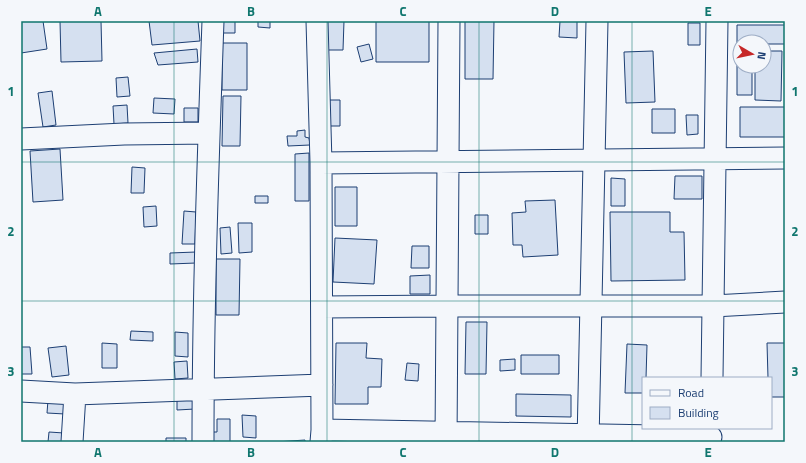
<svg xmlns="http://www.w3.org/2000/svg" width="806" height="463" font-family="'Titillium Web',sans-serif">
  <rect width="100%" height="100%" fill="#f4f7fb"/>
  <path fill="#d5e0f0" stroke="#1d3f73" d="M21 21H43L47 49 21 53Z
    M60 21H101L102 61 61 62Z
    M149 21H198L200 41 152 45Z
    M223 21H235V33H223Z
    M258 21H270V28L258 27Z
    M327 21H344L343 50H326Z
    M376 21H429V62H376Z
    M465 21H494L493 79H465Z
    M560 21H577V38L559 37Z
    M688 23H700V45H688Z
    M737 25H785V44H764V42H740V66H752V95H737Z
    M222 43H247V90H222Z
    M369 44 373 59 361 62 357 47Z
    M197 49 198 62 158 65 154 53Z
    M653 51 655 102 626 103 624 52Z
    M764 51H782L781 101 755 100V66H764Z
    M128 77 130 96 117 97 116 78Z
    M52 91 56 125 43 127 38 93Z
    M223 96H241L240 146H222Z
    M154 98 175 99 174 114 153 113Z
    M328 100H340V126H329Z
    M127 105 128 123 114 124 113 106Z
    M740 107H785V137H740Z
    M184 108H198V122H184Z
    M652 109H675V133H652Z
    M686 115H698V134L687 135Z
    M305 130V137L309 138 310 145 288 146 287 136H297V131Z
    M60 149 63 200 33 202 30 151Z
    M309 153V201H295V154Z
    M132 167 145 168 144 193H131Z
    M675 176H702V199H674Z
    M611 178 625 179V206H611Z
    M335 187H357V226H335Z
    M255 196H268V203H255Z
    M555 200 558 255 523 257 522 245H513L512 213 526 212 525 201Z
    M156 206 157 226 144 227 143 207Z
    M184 211 196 212 195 244H182Z
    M610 212H670V232H684L685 280 611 281Z
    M475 215H488V234H475Z
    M238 223H252V252L239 253Z
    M230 227 232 253 221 254 220 228Z
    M335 238 377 240 374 284 333 282Z
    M412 246H429V268H411Z
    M196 252V263L170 264V253Z
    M216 259H240L239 315H216Z
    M430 275V294H410V276Z
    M466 322H487L486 374H465Z
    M131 331 153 332V341L130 340Z
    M175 332 188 333V357L175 356Z
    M102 343 117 344V368H102Z
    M336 343H367L366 358 382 359 381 387H368V404H335Z
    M767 343H785V397H771V378H768Z
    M627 344 647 345 646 378H643V393H625Z
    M66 346 69 375 52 377 48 348Z
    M21 347H30L32 374H21Z
    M521 355H559V374H521Z
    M515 359V370L500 371V360Z
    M187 361 188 378 175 379 174 362Z
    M407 363 419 364 418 381 405 380Z
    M516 394 571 395V417L516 416Z
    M48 400 67 402 65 414 47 413Z
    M177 400H194L195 409 177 410Z
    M242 415 256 416V438L243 437Z
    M217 419H230V442H212V432H217Z
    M49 432 64 433 62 442H48Z
    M166 438H186V442H166Z
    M305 440V442H276Z"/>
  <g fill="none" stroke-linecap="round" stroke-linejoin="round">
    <defs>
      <path id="minor" d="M317 21 321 163 322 430 321 442
        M21 139 124 134 209 133
        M321 163 785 158
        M322 307 447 306H713L785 302
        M712 378 717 21
        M21 391 75 394 322 385
        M322 430 711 437
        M72 442 75 394
        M203 442C203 302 208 161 213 21
        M446 442 449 21
        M588 442 597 21"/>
    </defs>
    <use href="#minor" stroke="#1d3f73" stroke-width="23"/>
    <use href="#minor" stroke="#f4f7fb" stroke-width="21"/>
  </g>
  <path fill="none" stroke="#0f766e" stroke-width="1" stroke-opacity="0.55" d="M174 21V442M327 21V442M479 21V442M632 21V442M21 162H785M21 301H785"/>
  <rect width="806" height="463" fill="none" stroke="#f4f7fb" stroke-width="44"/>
  <rect x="642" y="377" width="130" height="52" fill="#f4f7fb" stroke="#9eadc5"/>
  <rect x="650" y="390" width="20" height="6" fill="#f4f7fb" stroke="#9eadc5"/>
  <text x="678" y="397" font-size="12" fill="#1d3f73">Road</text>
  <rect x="650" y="407" width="20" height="12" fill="#d5e0f0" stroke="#9eadc5"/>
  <text x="678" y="417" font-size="12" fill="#1d3f73">Building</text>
  <g transform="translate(752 54) rotate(99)"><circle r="19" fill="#f4f7fb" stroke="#9eadc5"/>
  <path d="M0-3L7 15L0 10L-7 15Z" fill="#c62828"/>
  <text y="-6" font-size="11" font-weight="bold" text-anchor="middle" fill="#1d3f73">N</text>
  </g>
  <rect x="22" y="22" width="762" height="419" fill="none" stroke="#0f766e" stroke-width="1.5"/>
  <g font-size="13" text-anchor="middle" font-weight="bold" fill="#0f766e">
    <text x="98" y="16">A</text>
    <text x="251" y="16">B</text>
    <text x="403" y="16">C</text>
    <text x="555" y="16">D</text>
    <text x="708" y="16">E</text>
    <text x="11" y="96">1</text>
    <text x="795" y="96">1</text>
    <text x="11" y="236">2</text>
    <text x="795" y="236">2</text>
    <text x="11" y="376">3</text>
    <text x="795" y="376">3</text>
    <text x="98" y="457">A</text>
    <text x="251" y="457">B</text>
    <text x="403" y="457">C</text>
    <text x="555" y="457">D</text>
    <text x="708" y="457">E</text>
  </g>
</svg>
